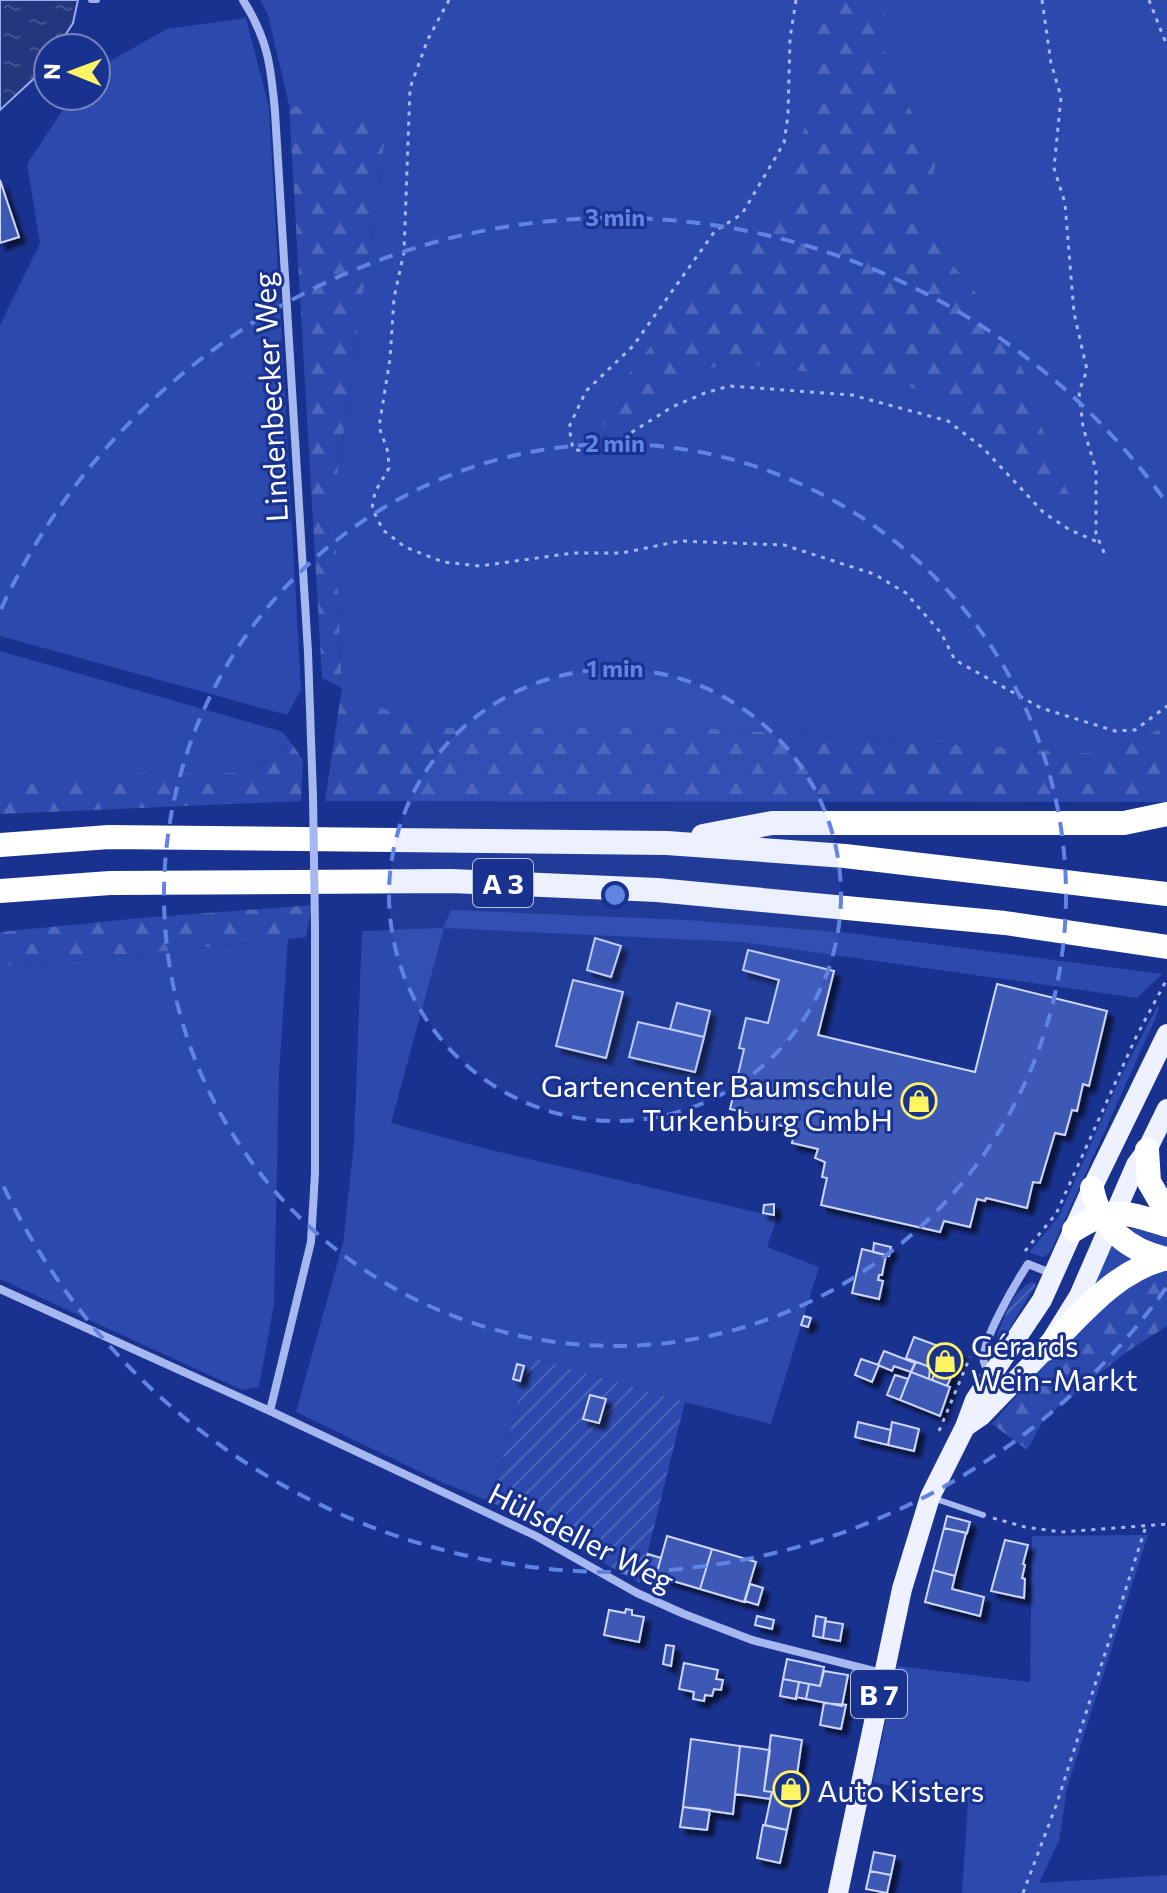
<svg xmlns="http://www.w3.org/2000/svg" width="1167" height="1893" font-family="Commissioner,sans-serif">
  <defs>
    <pattern id="forest-firs" width="22" height="20" patternUnits="userSpaceOnUse" patternTransform="scale(2)"><rect width="22" height="20" fill="#2c49ad"/><path d="M5 1l3.5 6h-7zM16 11l3.5 6h-7z" fill="#4c64b9"/></pattern>
    <pattern id="garden-furrows" width="10" height="10" patternUnits="userSpaceOnUse" patternTransform="scale(2)"><rect width="10" height="10" fill="#2c49ad"/><path d="M-1 1l2-2M0 10L10 0M9 11l2-2" fill="none" stroke="#4c64b9"/></pattern>
    <pattern id="water-ripples" width="26" height="14" patternUnits="userSpaceOnUse" patternTransform="scale(2)"><rect width="26" height="14" fill="#24367d"/><path d="M2 4q2-2 4 0t4 0M15 11q2-2 4 0t4 0" fill="none" stroke="#455490"/></pattern>
    <filter id="shadow"><feDropShadow dx="6" dy="6" stdDeviation="2" flood-color="#0009"/></filter>
  </defs>
  <rect width="100%" height="100%" fill="#19328f"/>
  <path fill="#2c49ad" d="M260 0H1167V726L1103 754 699 728H423L342 688 334 499 387 123 289 105 268 15Z
    M246 18 269 107 301 690 287 715 0 636V325L40 243 27 164 72 96H96V69L167 29Z
    M0 651 283 732 291 743 248 773 0 774Z
    M451 910 686 920 849 933 1162 974 1137 998 742 942 444 928 391 1123 487 1149 777 1217 767 1247 819 1267 771 1424 685 1402 530 1357 491 1502 439 1481 296 1412 343 1243 354 1143 362 931 443 928Z
    M288 939 279 1074 274 1304 259 1387 242 1390 0 1279V966L50 963Z
    M1158 1005 1159 1010 1050 1253 1043 1257 1030 1253V1251L1059 1216 1121 1076Z
    M1132 1228 1167 1235V1250L1155 1248 1129 1230Z
    M1113 1242 1134 1257 1093 1288Z
    M1148 1535 1067 1788 1059 1841 1039 1883 1167 1875V1893H962L968 1802 873 1782 897 1666 1030 1682 1032 1536Z"/>
  <path fill="url(#forest-firs)" d="M817 0H885C885 14 882 31 884 45 890 84 913 117 938 146L925 232 991 311 1018 358 1032 394 1053 464 1078 511 1051 503 1012 455 983 435 950 404 906 385 767 366 722 364 681 381 650 407 618 423 587 427 692 294 786 199 815 88Z
    M289 105 387 123 334 499 342 688 423 728H699L1103 754 1167 726V802L325 801 342 688 322 678Z
    M291 743 303 760 301 801 0 814V774L248 773Z
    M312 905 306 937 50 963 0 966V932L141 918Z
    M1167 1268V1326L1125 1353 1044 1419 1027 1450 992 1424 1068 1336 1108 1296Z"/>
  <path fill="url(#garden-furrows)" d="M1031 1282 1036 1284 1034 1288 1001 1342 996 1338C1004 1319 1011 1292 1031 1282Z
    M530 1357 685 1402 640 1583 491 1502Z"/>
  <path fill="url(#water-ripples)" stroke="#99aef1" stroke-width="2" d="M0 0H78L73 23 57 48H48V61L42 71 0 110Z"/>
  <g fill="none" stroke-linecap="round" stroke-linejoin="round">
    <path stroke="#99aef1" stroke-width="6" d="M91 0H97"/>
  </g>
  <path fill="#3e58b5" stroke="#cdd7fa" stroke-width="2" filter="url(#shadow)" d="M0 180 19 237 0 243Z
    M595 938 621 946 611 977 587 970Z
    M748 950 834 971 818 1035 975 1072 997 984 1107 1011 1089 1086 1083 1084 1077 1111 1072 1110 1065 1135 1055 1133 1040 1183 1033 1182 1027 1208 986 1198 985 1201 977 1199 970 1227 944 1221 940 1232 821 1205 827 1178 822 1177 825 1162 815 1158 818 1149 792 1143 795 1129 745 1117 747 1113 730 1109 744 1049 739 1048 746 1018 768 1023 779 980 743 970Z
    M573 980 623 992 606 1058 556 1046Z
    M677 1003 710 1011 704 1037 670 1029Z
    M638 1022 704 1037 695 1072 629 1057Z
    M774 1204V1215L763 1213 764 1205Z
    M874 1243 891 1247 889 1256 873 1252Z
    M862 1249 886 1255 882 1275H879L878 1280 883 1281 879 1299 852 1293Z
    M804 1316 811 1318 808 1327 801 1325Z
    M914 1337 960 1354 951 1375 906 1358Z
    M884 1351 915 1363 911 1372 894 1366 892 1371 878 1365Z
    M861 1359 879 1365 872 1382 855 1375Z
    M916 1362 930 1367 929 1379 911 1372Z
    M517 1364 524 1366 520 1381 513 1379Z
    M936 1369 952 1375 947 1386 932 1380Z
    M911 1372 950 1387 940 1416 900 1400Z
    M895 1375 908 1379 900 1400 887 1395Z
    M590 1395 606 1399 599 1423 583 1419Z
    M858 1422 891 1430 888 1445 855 1437Z
    M892 1422 919 1429 914 1451 888 1445Z
    M947 1516 970 1522 967 1533 944 1528Z
    M944 1528 966 1533 955 1576 933 1570Z
    M667 1536 712 1549 700 1589 656 1576Z
    M1005 1540 1028 1545 1023 1564 1025 1565 1022 1578 1025 1579 1024 1598 991 1591Z
    M712 1549 756 1562 744 1602 700 1589Z
    M648 1554 661 1558 656 1575 643 1571Z
    M933 1570 955 1576 952 1589 984 1597 980 1616 925 1602Z
    M750 1584 763 1588 758 1605 745 1601Z
    M626 1609 632 1610V1615L644 1617 639 1642 604 1635 609 1610 625 1613Z
    M757 1616 774 1620 772 1629 755 1625Z
    M816 1616 826 1618 823 1638 813 1636Z
    M825 1621 843 1624 840 1641 823 1638Z
    M666 1645 674 1646 671 1666 663 1664Z
    M787 1659 824 1667 820 1686 783 1679Z
    M684 1663 718 1670 716 1679 723 1680 721 1690 714 1689 712 1696 705 1695 704 1701 693 1699 694 1692 679 1689Z
    M824 1671 848 1675 842 1706 806 1699 809 1684 820 1686Z
    M783 1679 799 1682 796 1699 780 1696Z
    M799 1682 809 1684 806 1699 796 1697Z
    M824 1703 846 1705 841 1729 820 1725Z
    M771 1735 802 1740 794 1795 764 1791Z
    M691 1739 740 1746 733 1814 683 1807Z
    M740 1746 770 1750 764 1791 772 1792 770 1799 735 1794Z
    M772 1792 794 1795 787 1830 765 1825Z
    M683 1807 710 1810 707 1830 680 1827Z
    M763 1825 787 1830 780 1863 757 1858Z
    M874 1852 895 1856 891 1875 870 1871Z
    M870 1871 891 1875 887 1893 866 1889Z"/>
  <g fill="none" stroke-linecap="round" stroke-linejoin="round">
    <path stroke="#a7b7ef" stroke-width="3" stroke-dasharray="4 6" stroke-linecap="butt" d="M449 0 428 39 410 88 404 252 394 298 390 359 379 427 388 452 389 468 375 492 372 508 383 530 405 547 443 562 480 566 573 553H622L680 541 784 545 874 574 906 593 941 633 955 660 1041 708 1115 731 1135 730 1167 706
      M796 0 790 38 788 115 784 143 742 214 715 231 633 346 586 391 569 427 573 449 588 452 613 444 672 407 705 393 729 386 852 395 948 421 983 448 1044 513 1070 530 1100 543
      M1042 0 1051 63 1061 97 1054 168 1065 203 1074 313 1087 370 1079 392 1083 427 1096 470V534L1106 557
      M1149 0 1167 46
      M1025 1251 1056 1214 1136 1037 1167 979
      M939 1431 970 1357
      M993 1518 1025 1527 1061 1532 1167 1524
      M1023 1893 1057 1803 1146 1526"/>
    <path stroke="#a7b7ef" stroke-width="6" d="M933 1498 983 1515"/>
    <path stroke="#a7b7ef" stroke-width="8" d="M243 0C268 39 271 67 275 112L308 652 313 797
      M0 1289 270 1411 481 1510 536 1536 637 1593 684 1614 752 1640 882 1673
      M1016 1377C1004 1378 987 1375 984 1362 979 1344 1017 1281 1028 1264L1053 1274
      M270 1411 311 1242 315 1173V927"/>
    <path stroke="#eef1ff" stroke-width="20" d="M965 1427 981 1416 1046 1349 1079 1296 1136 1165 1147 1150 1167 1109
      M838 1893 902 1589 930 1497 965 1427 975 1400 1042 1300 1092 1188 1167 1034"/>
    <path stroke="#fff" stroke-width="24" d="M703 836 772 823H1124L1167 814
      M0 845 109 837 667 843 845 856 1167 894
      M0 891 110 883 451 881 657 890 1005 923 1167 947
      M1147 1150 1149 1182 1167 1213
      M1092 1188C1099 1227 1129 1251 1167 1259
      M1074 1230C1112 1205 1127 1213 1167 1225
      M1046 1349C1082 1314 1113 1273 1163 1259"/>
    <path stroke="#a7b7ef" stroke-width="8" d="M313 797 315 927"/>
  </g>
  <circle cx="615" cy="895" r="226" fill="#6183e4" fill-opacity=".12"/>
  <g fill="none" stroke="#6183e4" stroke-width="4" stroke-dasharray="14 10">
    <circle cx="615" cy="895" r="226"/>
    <circle cx="615" cy="895" r="451"/>
    <path d="M1166 1288A677 677 0 0 1 1 1181M1 609A677 677 0 0 1 1166 502"/>
  </g>
  <defs>
    <symbol id="shop-ring" viewBox="-11 -11 22 22"><circle r="9.5" fill="#19328f" stroke="#fff564" stroke-width="1.5"/><path d="M-5-2.5h2.3a2.7 3.5 0 0 1 5.4 0H5L5.5 6h-11ZM-1.5-2.5h3a1.5 2.3 0 0 0-3 0Z" fill="#fff564"/></symbol>
  </defs>
  <g fill-rule="evenodd">
    <use href="#shop-ring" x="899" y="1081" width="40" height="40"/>
    <use href="#shop-ring" x="925" y="1341" width="40" height="40"/>
    <use href="#shop-ring" x="771" y="1769" width="40" height="40"/>
  </g>
  <g text-anchor="middle" dominant-baseline="central" stroke-width="6" stroke-linejoin="round" paint-order="stroke">
    <g fill="#19328f" stroke="#bac2dd" stroke-width="2">
      <rect x="473" y="859" width="60" height="48" rx="6"/>
      <rect x="851" y="1670" width="56" height="48" rx="6"/>
    </g>
    <g font-size="28" font-weight="bold" fill="#fff">
      <text x="503" y="883">A 3</text>
      <text x="879" y="1694">B 7</text>
    </g>
    <g font-size="30" fill="#fff" stroke="#19328f">
      <text transform="translate(269 397) rotate(-93)">Lindenbecker Weg</text>
      <text transform="translate(582 1536) rotate(27)">Hülsdeller Weg</text>
    </g>
    <g font-size="30" fill="#fff" stroke="#19328f" text-anchor="start">
      <text x="893" y="1084" text-anchor="end">Gartencenter Baumschule<tspan x="893" dy="34">Turkenburg GmbH</tspan></text>
      <text x="971" y="1344">Gérards<tspan x="971" dy="34">Wein-Markt</tspan></text>
      <text x="817" y="1789">Auto Kisters</text>
    </g>
  </g>
  <circle cx="615" cy="895" r="12" fill="#6183e4" stroke="#19328f" stroke-width="4"/>
  <g font-size="24" text-anchor="middle" font-weight="bold" fill="#6183e4" stroke="#19328f" stroke-width="6" stroke-linejoin="round" paint-order="stroke">
    <text x="615" y="226">3 min</text>
    <text x="615" y="452">2 min</text>
    <text x="615" y="677">1 min</text>
  </g>
  <g transform="translate(72 72) rotate(271)"><circle r="38" fill="#19328f" stroke="#7584bc" stroke-width="2"/>
  <path d="M0-6L14 30L0 20L-14 30Z" fill="#fff564"/>
  <text y="-12" font-size="22" font-weight="bold" text-anchor="middle" fill="#ffffff">N</text>
  </g>
</svg>
